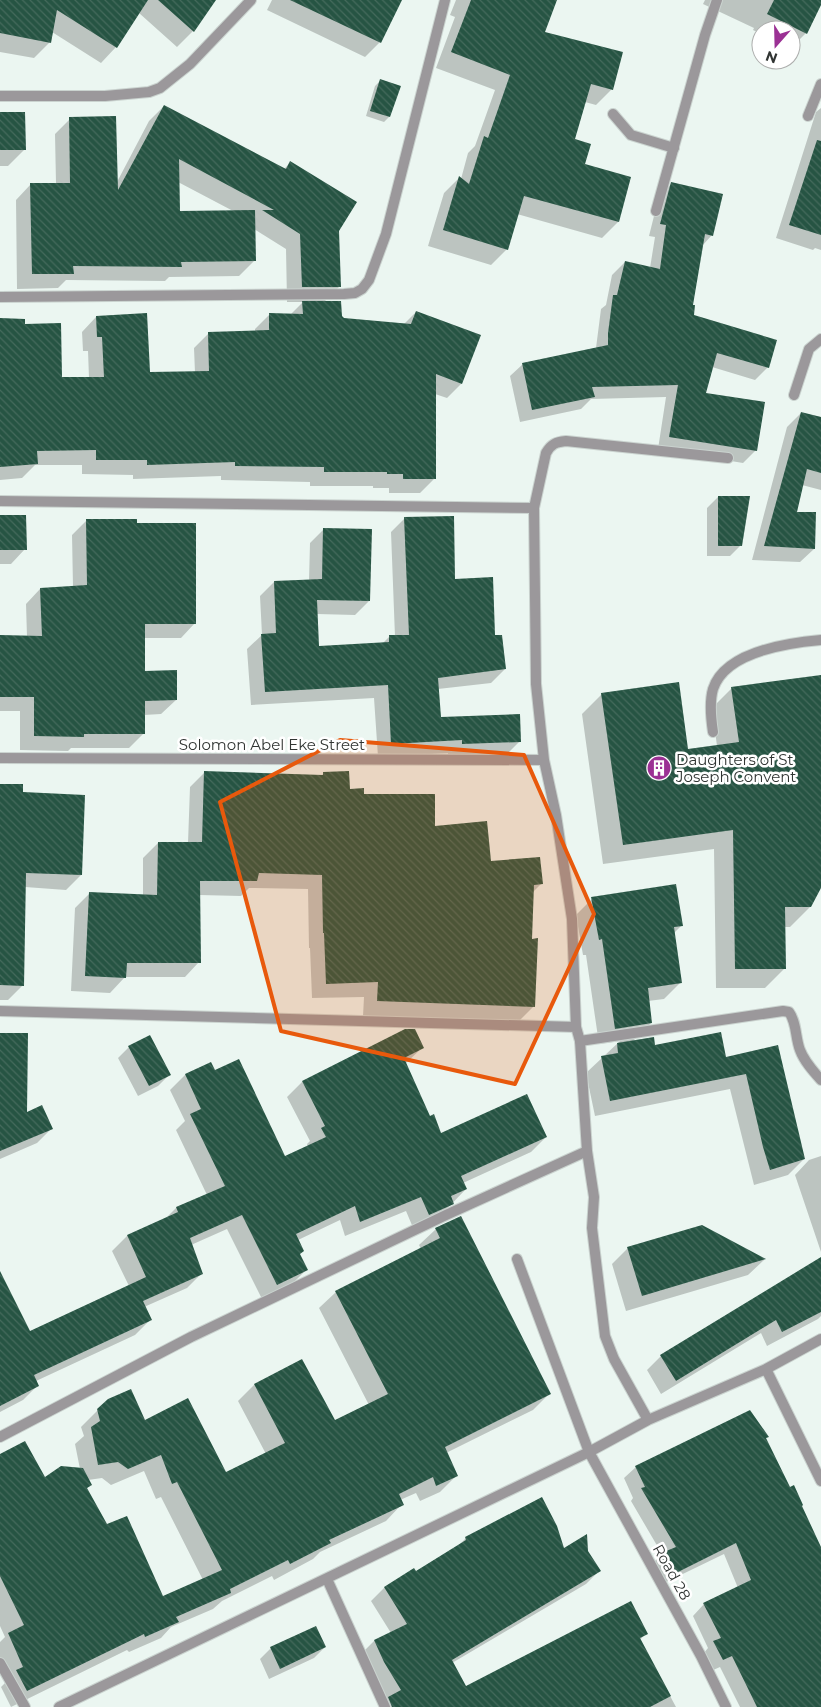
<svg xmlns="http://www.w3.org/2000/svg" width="821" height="1707" font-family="Montserrat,sans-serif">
  <defs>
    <pattern id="building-back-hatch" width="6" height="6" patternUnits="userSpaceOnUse" patternTransform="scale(1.25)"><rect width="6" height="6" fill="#265443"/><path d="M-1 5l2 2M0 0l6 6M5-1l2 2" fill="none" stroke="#456a5c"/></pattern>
  </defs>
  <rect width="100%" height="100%" fill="#ebf6f1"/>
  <path fill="#0003" fill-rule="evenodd" d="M0 0H214L193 31 177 47 139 13 116 47 101 63 52 32 50 42 34 58 0 52Z
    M272 0H383L380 42 365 57 267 10Z
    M456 0H556L543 33 612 89 596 105 585 102 574 140 584 165 630 178 618 222 602 238 517 214 507 249 491 265 428 246 444 193 459 178 461 179 468 153 475 146 495 90 436 68 455 17 450 15Z
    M705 0H821V2L806 33 791 48V30H761V34L753 30 754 28 703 4Z
    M380 81 389 117 384 122 366 116 375 86Z
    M164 106 284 169 290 163 338 230 339 287 324 302 340 317 344 319 404 324 416 312 461 384 447 398 435 394 434 479 420 493H389V488H373V486H310V482L221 480V476L133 479V475L82 474V465H35L22 478 0 480V320L23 325 61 378H89L88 351H83L82 332 96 317 149 373H195L194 348 209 333 255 331V329L270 314 290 315 303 302H287L286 249 254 229V261L239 276 169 277 165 281 66 280 58 288 17 289 16 200 31 184H56L55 134 70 119 117 182 149 121ZM178 182 235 212H179Z
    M821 108V250L815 248 813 250 776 238 816 112Z
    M0 113 25 149 8 166H0Z
    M672 183 712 235 702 246 692 306 693 316 768 367 755 380 712 367 704 394 756 450 743 463 658 449 666 397 591 399 581 409 520 422 510 376 523 364 596 348 601 309 606 305 612 275 625 262 650 268 655 237 649 236 659 196Z
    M801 413 821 417V490L802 485 796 513 814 549 800 562 752 560 787 427Z
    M718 497 741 545 730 556H707V508Z
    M0 517 25 549 11 564H0Z
    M405 518 453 580 494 637 505 669 491 683 438 689 439 718 520 741 506 755 448 757V753L378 757 374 698 251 705 247 649 262 635 260 596 274 582 309 581 310 543 324 529 369 601 355 615 317 614 318 647 382 644 390 636 395 637 391 532Z
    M87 520 135 525 195 623 181 638H144V672L176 700 161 714 144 715V733L129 748H71L68 751 20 750V711H0V636L27 637 26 604 40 589 73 587 72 535Z
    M731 689H821V885L810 907 790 927H784L785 968 765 988H716L714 849 603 864 582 714 602 694 687 750 717 746 712 708Z
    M205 772 321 776 324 773 348 790 363 795 434 828 490 862 541 884 532 893 530 940 534 1006 519 1021 363 1016 364 997 312 998 310 948H309L308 889 249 888 241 896 199 895V962L185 977H125L110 993 71 991 75 908 90 893 143 896V858L158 843H188L190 787Z
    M0 785 22 793 81 875 66 890 25 887 23 985 8 1000H0Z
    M592 899 682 925 673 934 680 983 664 999 648 1001 651 1023 633 1041 654 1047 725 1059 777 1047 804 1159 788 1175 754 1185 730 1089 595 1116 586 1073 620 1041 599 1044 586 955H583L576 915Z
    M406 1030 423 1047 405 1064 429 1118 440 1135 546 1137 531 1152 463 1183 466 1189 438 1218 414 1230 406 1211 345 1236 340 1220 298 1240 299 1255 306 1270 291 1285 262 1299 227 1229 191 1245 202 1273 187 1288 144 1307 150 1320 135 1335 36 1381 38 1385 23 1400 0 1412V1274L29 1333 129 1286 112 1251 127 1236 166 1218 176 1208 207 1195 176 1130 185 1121 170 1090 185 1075 214 1071 284 1158 308 1147 307 1144 310 1141 287 1097 302 1082Z
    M0 1034 26 1114 51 1129 37 1143 0 1159Z
    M129 1047 169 1075 158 1086 138 1096 118 1058Z
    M821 1156V1252L795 1175 809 1160Z
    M436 1229 549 1394 533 1410 446 1453 456 1476 440 1492 420 1501 416 1493 400 1500 402 1504 386 1521 320 1552 313 1559 274 1580 272 1576 222 1601 213 1609 171 1627 161 1638 129 1652 127 1650 11 1707 1 1687 6 1682 0 1668V1642L5 1637 0 1626V1456L45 1479 80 1469 75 1444 84 1436 81 1427 98 1410 144 1421 226 1474 266 1454 238 1401 254 1385 302 1360 334 1422 369 1405 319 1308 336 1292 421 1249 419 1245ZM144 1471 156 1499 161 1497 203 1580 163 1598 107 1526 86 1489 91 1484 88 1480 102 1478 111 1485Z
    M628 1248 764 1260 748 1275 626 1311 612 1264Z
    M821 1259V1316L818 1319 767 1346 761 1333 661 1394 647 1370 661 1356Z
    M767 1437 765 1439 821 1549V1707H740L720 1667 711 1671 703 1654 708 1648 693 1616 704 1604 738 1588 724 1554 658 1586 649 1567 662 1554 631 1501 633 1498 624 1478 636 1467Z
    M466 1538 587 1551 599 1571 586 1584 452 1663 466 1687 646 1633 640 1640 676 1707H381L361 1654 374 1641 391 1633 371 1601 384 1588 416 1572 456 1548Z
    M316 1627 325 1647 314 1658 269 1679 260 1659 271 1648Z"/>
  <path fill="url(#building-back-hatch)" d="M0 0H148L117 48 57 10 51 43 0 33Z
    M158 0H216L194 32Z
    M290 0H402L381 43Z
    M471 0H557L545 32 623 52 613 90 591 84 575 139 591 144 585 164 631 177 619 222 524 196 508 250 443 230 459 176 469 184 484 136 488 138 510 75 451 52Z
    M774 0H821V5L807 34 767 14Z
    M380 79 401 86 390 117 370 111Z
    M164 105 286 169 290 161 357 202 339 231 341 287H302L300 234 262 210H274L179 159 180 211 255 210 256 261 181 262 182 267 73 266 74 274H32L30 183H70L69 117 116 116 118 190Z
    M0 112H25L26 150H0Z
    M817 140 821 141V235L789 225Z
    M671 182 723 194 713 236 705 234 693 305H695L694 315 777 340 769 368 717 353 706 393 765 402 757 451 669 437 678 385 592 387 595 397 532 410 522 363 608 345V333L613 295H617L625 261 660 269 666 225 660 224Z
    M302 301H341L342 316 344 318 411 324 416 311 481 335 462 384 436 374V479H403V474H387V472H324V467L235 466V462L147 465V460H96V450L37 451 38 464 0 467V318L25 319V324L61 323 62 377H104L102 337H97L96 316 147 313 150 372 209 371 208 332 269 330V313L303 314Z
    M801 412 821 417V473L807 469 797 512H816L815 549 764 546Z
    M718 496H750L742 546H718Z
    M0 515H26L27 550H0Z
    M454 516 455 579 493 577 495 635H502L506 669 438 678 441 717 520 714 521 742 462 744V740L391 744 388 685 265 692 261 634 276 633 274 581 322 579 323 528 372 529 370 601 317 600 319 646 389 642V635H409L404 517Z
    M86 519H137V523H196V624H145V671L177 670V700L145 701V734H84V737L34 736V697H0V635L42 636 40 588 87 585Z
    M821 675V888L811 907H785L786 969H735L733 830 623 845 601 693 679 682 688 749 739 742 731 687Z
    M204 771 323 775V772L349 771 350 789 364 788V794H435V826L487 821 491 861 540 857 543 884 534 885 532 939 538 938 535 1007 377 1001 378 982 326 984 324 933H323L322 875 259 873 257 881H200L201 963H127L126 978 85 976 89 892 157 895 158 842H202Z
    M0 784H23V792L85 795 82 875 26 873 24 986 0 985Z
    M676 884 683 926 674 927 682 983 648 988 652 1023 615 1029 602 939 599 940 591 897Z
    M405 1029H415L424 1048 404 1058 430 1116 434 1114 441 1133 527 1094 547 1137 461 1176 467 1189 451 1196 454 1204 429 1215 421 1197 360 1222 355 1206 296 1234 304 1251 300 1254 308 1270 277 1285 242 1215 190 1238 203 1274 143 1301 152 1320 34 1375 39 1386 0 1406V1271L30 1331 146 1277 127 1235 178 1212 176 1207 225 1186 190 1114 201 1109 185 1074 211 1062 215 1070 239 1059 285 1156 326 1137 321 1128 325 1126 302 1081Z
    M721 1032 726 1057 778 1045 805 1159 770 1170 763 1147 746 1074 610 1101 601 1056 618 1053 617 1043 654 1037 655 1045Z
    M0 1033H28L27 1112 42 1105 53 1129 0 1151Z
    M150 1035 171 1075 149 1086 128 1046Z
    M461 1216 551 1394 445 1447 458 1476 436 1486 433 1477 399 1494 404 1505 329 1540 331 1543 290 1564 288 1560 230 1589 231 1593 176 1617 179 1622 145 1637 144 1634 27 1691 16 1670 23 1667 8 1633 24 1625 0 1576V1454L25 1441 45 1477 61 1466 83 1468 92 1485 87 1488 107 1524 127 1516 163 1596 222 1570 177 1482 172 1484 161 1455 128 1469 118 1462 98 1465 91 1427 100 1421 97 1409 108 1399 131 1389 145 1420 188 1398 226 1472 285 1443 254 1384 302 1359 335 1420 388 1394 335 1291 440 1238 435 1228Z
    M702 1225 766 1259 642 1296 627 1247Z
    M821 1257V1312L782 1332 776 1320 676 1381 660 1355Z
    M750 1410 769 1437 766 1438 790 1487 794 1485 803 1505 802 1506 821 1547V1707H757L732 1656 723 1660 713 1641 721 1638 703 1603 751 1580 736 1543 670 1576 659 1554 676 1547 641 1488 645 1487 635 1466Z
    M542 1497 557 1526 564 1548 587 1534 588 1551 601 1571 452 1660 466 1686 631 1601 648 1634 640 1638 671 1696 650 1707H392L388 1697 401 1690 384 1662 374 1640 407 1624 384 1587 414 1568 416 1571 466 1540 465 1537Z
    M316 1626 326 1647 280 1669 270 1647Z"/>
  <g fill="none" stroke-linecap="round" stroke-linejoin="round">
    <defs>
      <path id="lane" d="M613 114 631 135 674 148
        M713 732C711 719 709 703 713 689 725 652 787 643 821 640
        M580 1041 783 1011 789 1012C797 1023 795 1037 800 1050 804 1061 813 1071 821 1080
        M517 1259 589 1452"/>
      <path id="street" d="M0 96H105L149 92 160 88 190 64 251 0
        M808 116 821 84
        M656 211 705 35 717 0
        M0 297 344 294 355 293 362 289 369 280 386 234 445 0
        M794 395 809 349 821 339
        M0 501 534 508
        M0 758 544 760
        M0 1011 576 1027
        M766 1369 821 1481
        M648 1420 614 1359 605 1336 592 1228 594 1197 587 1151 580 1041 576 1027 572 919 556 815 544 760 536 684 534 508 546 453C551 444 556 442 566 441L728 458
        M0 1437 191 1337 446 1215 587 1151
        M589 1452 701 1656 726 1707
        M327 1579 385 1707
        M0 1663 25 1707
        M59 1707 589 1452 648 1420 766 1369 821 1339"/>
    </defs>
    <use href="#lane" stroke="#cad3cf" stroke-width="12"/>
    <use href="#street" stroke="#cad3cf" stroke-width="12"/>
    <use href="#lane" stroke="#9b989b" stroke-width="10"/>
    <use href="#street" stroke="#9b989b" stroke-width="10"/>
  </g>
  <path fill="#e8590c" fill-opacity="0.2" stroke="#e8590c" stroke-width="4" stroke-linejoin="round" d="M340 740 524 755 594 914 515 1084 281 1031 220 802Z"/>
  <defs>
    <symbol id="building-disc" viewBox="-11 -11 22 22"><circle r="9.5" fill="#9b3194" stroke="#fff"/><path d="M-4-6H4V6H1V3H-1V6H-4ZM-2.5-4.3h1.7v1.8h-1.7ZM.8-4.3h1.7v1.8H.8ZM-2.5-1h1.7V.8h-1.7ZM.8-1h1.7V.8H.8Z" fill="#fff"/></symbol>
  </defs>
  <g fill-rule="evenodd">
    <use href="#building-disc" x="645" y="754" width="28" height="28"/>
  </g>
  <g text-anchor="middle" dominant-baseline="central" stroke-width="5" stroke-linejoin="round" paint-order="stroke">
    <g font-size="15" fill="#313533" stroke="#fff">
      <text x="272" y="744">Solomon Abel Eke Street</text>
      <text transform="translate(672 1572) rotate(61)">Road 28</text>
    </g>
    <g font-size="15" fill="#313533" stroke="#fff" text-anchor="start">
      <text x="676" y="759">Daughters of St<tspan x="676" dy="17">Joseph Convent</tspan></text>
    </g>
  </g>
  <g transform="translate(776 45) rotate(200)"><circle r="24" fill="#ffffff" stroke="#adaead"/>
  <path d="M0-4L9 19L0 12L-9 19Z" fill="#9b3194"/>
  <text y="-8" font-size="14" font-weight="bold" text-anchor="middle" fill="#313533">N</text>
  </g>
</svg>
